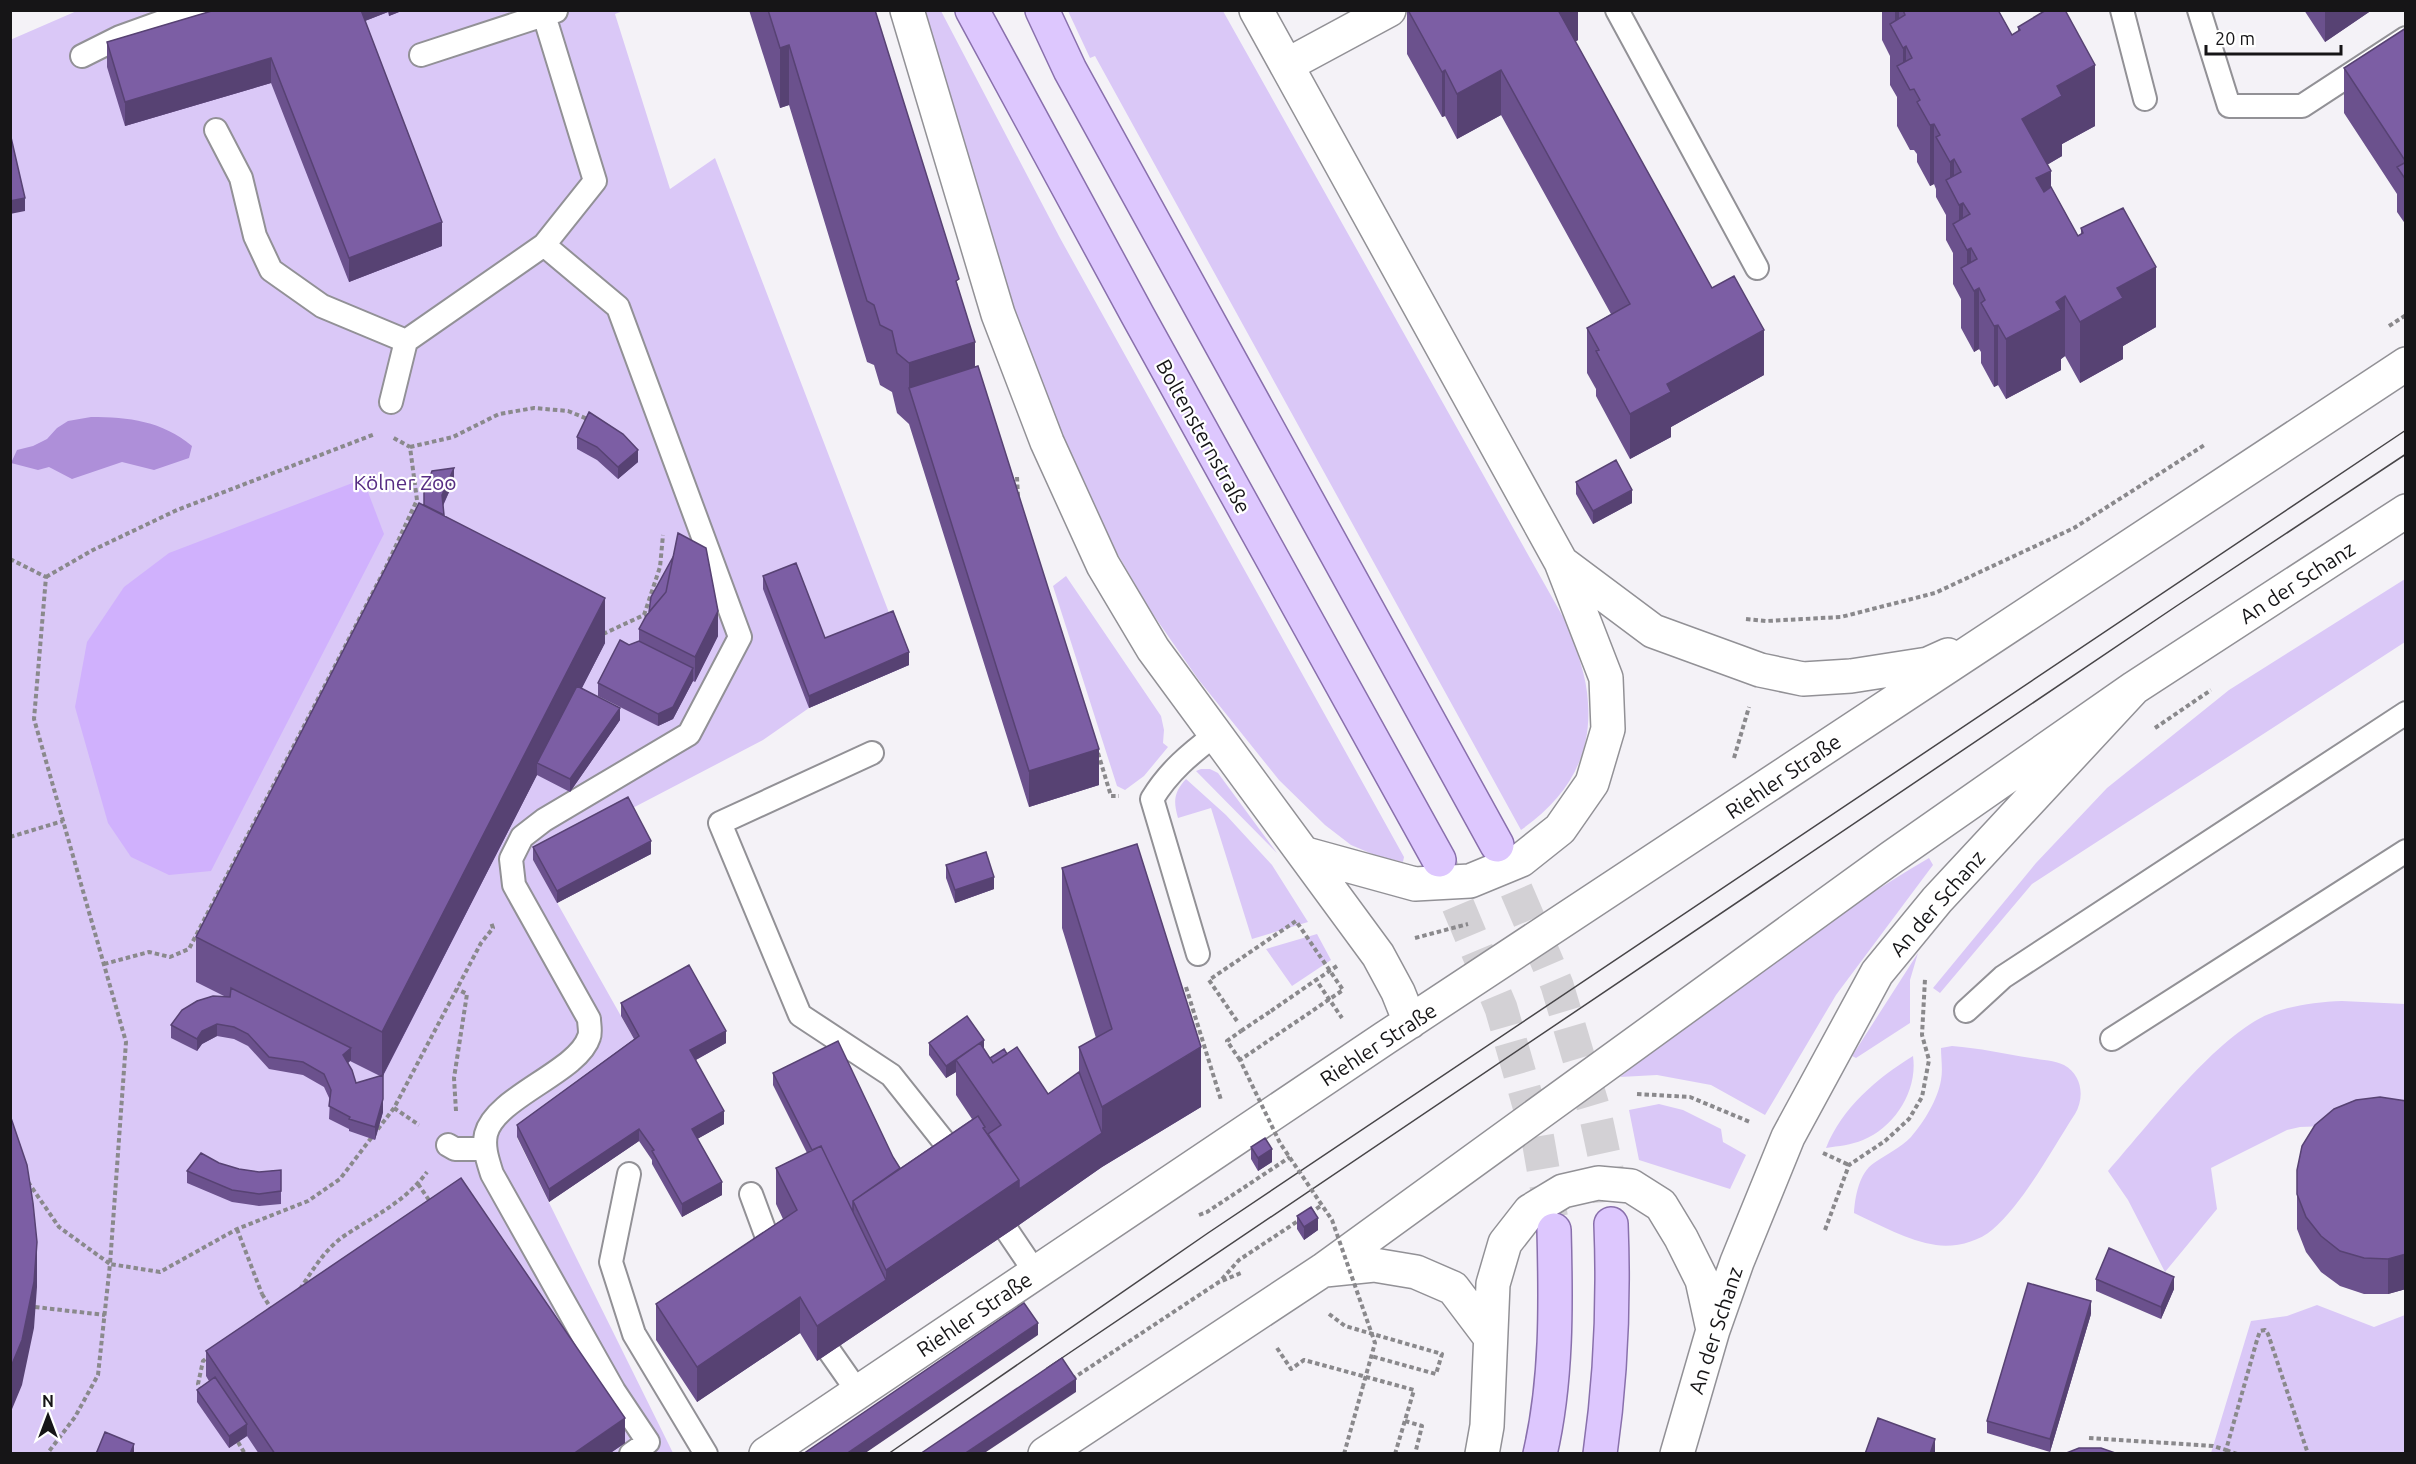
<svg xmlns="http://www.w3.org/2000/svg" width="2416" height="1464" font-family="Ubuntu,sans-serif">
  <rect width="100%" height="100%" fill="#f4f2f7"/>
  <path fill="#dac8f7" d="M79 10 623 11 615 14 670 189 715 158 909 665 809 708 763 740 533 860 639 1048 517 1138 673 1453H11L10 40Z
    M922 11H941L1060 238 1404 857 1403 862 1377 856 1351 845 1325 825 1279 780 1198 679 1150 610 1106 534 1062 441 1032 367Z
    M1068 11H1223L1567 624C1576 649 1587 676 1588 703 1592 759 1565 799 1521 830L1095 56 1090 58Z
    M1066 576 1161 716 1164 730 1163 743 1168 747 1144 776 1125 790 1117 786 1053 586Z
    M2405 579V642L2032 884 1940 993 1933 988 2036 863 2107 788 2229 690Z
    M1201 769H1210L1218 773 1277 853 1196 771Z
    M1186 779 1226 815 1272 865 1308 922 1252 939 1211 808 1178 818C1173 801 1174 792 1186 779Z
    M1929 858 1933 865 1836 995 1765 1115 1711 1085 1657 1075 1620 1077C1719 999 1820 922 1929 858Z
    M1317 934 1331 960 1292 986 1266 949Z
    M1918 953 1910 980V1023L1856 1058 1852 1056Z
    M2342 1001 2405 1004V1123L2300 1127 2287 1130 2211 1168 2217 1209 2165 1272 2128 1200 2108 1171C2147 1127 2217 1035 2269 1014 2293 1005 2317 1002 2342 1001Z
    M1952 1046C1979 1048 2005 1054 2031 1058 2042 1060 2054 1060 2064 1065 2082 1075 2085 1097 2075 1114 2052 1149 2024 1203 1992 1230 1978 1242 1954 1248 1936 1245 1908 1241 1880 1225 1854 1213 1855 1197 1859 1173 1874 1163 1887 1154 1900 1148 1911 1137 1924 1122 1938 1099 1941 1080 1943 1070 1941 1058 1941 1048Z
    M1913 1056C1918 1090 1895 1127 1863 1140 1851 1145 1839 1146 1826 1148 1842 1108 1877 1078 1913 1056Z
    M1659 1104 1683 1110 1721 1129 1723 1142 1746 1155 1730 1189 1639 1160 1629 1110Z
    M2317 1305 2374 1327 2405 1315V1453H2211L2251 1321 2287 1316Z"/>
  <path fill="#d0b1fd" d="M363 479 384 534 211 871 169 875 131 857 108 823 75 707 87 642 124 587 169 553Z"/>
  <path fill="#ae8fd9" d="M91 417C129 417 162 421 192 446L189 458 154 470 122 462 72 479 49 467 38 470 11 463 17 450 33 446 47 439 57 428 68 421Z"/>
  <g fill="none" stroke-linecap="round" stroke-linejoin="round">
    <path stroke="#d3d1d5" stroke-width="33" stroke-dasharray="33 16" stroke-linecap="butt" d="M1497 845 1557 985 1595 1113 1607 1169 1611 1224
      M1439 860 1501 1008 1537 1134 1553 1226"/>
    <defs>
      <path id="lane" d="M1617 10 1757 268
        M2122 10 2145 99
        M2199 10 2229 106H2302L2406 38
        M421 55 556 11
        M82 56 120 37 195 10
        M216 130 241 178 255 236 271 270 322 306 406 341
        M544 245 618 307 740 637 689 734 544 820 522 837 511 859 514 885 589 1019C589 1024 591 1032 589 1037 578 1072 495 1097 486 1134 483 1148 488 1161 492 1174L614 1391 648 1442 631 1454
        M391 402 406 341 544 245 595 181 544 15
        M872 753 720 823 800 1015 891 1075 961 1163
        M1198 954 1152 799C1169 771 1190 754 1216 734
        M1966 1011 2003 977 2406 713
        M2112 1039 2406 851
        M448 1145 455 1149H484
        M629 1174 611 1262 634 1334 706 1454
        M751 1194 775 1259
        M1008 1232 1035 1272
        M830 1352 858 1392"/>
      <path id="street" d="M1287 65 1389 10"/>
      <path id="secondary" d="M907 10 998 314 1047 442 1103 565 1153 649 1378 955 1398 992 1410 1022
        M1256 10 1561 562 1606 678 1608 729 1592 783 1560 829 1521 860 1470 881 1415 884 1306 854
        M1562 563 1653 631 1760 670 1803 679 1851 676 1928 664 1948 655
        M1325 1270 1374 1265 1416 1272 1453 1288 1490 1337
        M766 1454 1385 1038 2406 364
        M1045 1454 1323 1270 1892 857 2134 688
        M1482 1454 1487 1426 1493 1284 1505 1243 1530 1211 1563 1191 1598 1183 1631 1186 1661 1205 1681 1238 1702 1280 1713 1330
        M1677 1454 1713 1330 1737 1262 1788 1137 1877 973 1937 900 2134 688 2406 511"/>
      <path id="primary" d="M972 10 1138 316 1439 860
        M1042 10 1070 70 1497 845
        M1540 1454C1557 1381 1556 1304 1554 1230
        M1600 1454C1611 1377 1614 1301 1611 1224"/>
    </defs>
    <use href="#lane" stroke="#929196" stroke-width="26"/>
    <use href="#street" stroke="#929196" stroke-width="36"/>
    <use href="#secondary" stroke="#929196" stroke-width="36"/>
    <use href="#primary" stroke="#8970ac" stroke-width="36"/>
    <path stroke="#8a898c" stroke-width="4" stroke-dasharray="4.5 3" stroke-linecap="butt" d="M2389 326 2406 315
      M410 447 453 437 499 414 534 408 568 411 590 420
      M1017 477 1018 496
      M10 559 46 577 34 719 126 1042 110 1264 160 1272 237 1229 308 1201 340 1179 394 1108 481 943 493 928 491 922
      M46 577 93 550 177 510 375 434
      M1746 619 1766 621 1841 617 1935 593 2074 528 2206 444
      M603 634 644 615 660 567 663 535
      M2155 728 2211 690
      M1098 753 1111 796H1119
      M1734 758 1749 707
      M10 837 63 821
      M1415 938 1468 924
      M104 964 149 952 170 957 189 949 386 567 417 500 410 447 392 437
      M1337 966 1316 980 1342 1018
      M1186 987 1221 1100
      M1271 1011 1316 980
      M1240 1060 1227 1041 1241 1031
      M1637 1094 1690 1097 1750 1122
      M394 1108 419 1125
      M456 1111 454 1078 467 994 457 989
      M1823 1153 1849 1165
      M28 1182 59 1227 110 1264 98 1375 75 1417 47 1454
      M418 1184 431 1203
      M1310 1213 1322 1205
      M1199 1215 1207 1212 1290 1157
      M237 1229 262 1294
      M1825 1230 1849 1165 1885 1141 1909 1119 1922 1097 1929 1060 1922 1035 1925 979
      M1222 1279 1239 1260 1301 1219
      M300 1289C313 1270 324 1250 344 1236 374 1216 405 1202 427 1172
      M35 1307 105 1315
      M1329 1314 1345 1326 1442 1354 1436 1374 1371 1356
      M1277 1348 1291 1369 1304 1360 1414 1390 1395 1454
      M1072 1379 1219 1282 1241 1273
      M202 1391 198 1384 203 1361 208 1357
      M1405 1421 1422 1426 1415 1454
      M2089 1438 2213 1446 2226 1450 2257 1340 2260 1331 2265 1330 2268 1334 2308 1454
      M238 1442 245 1454
      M2226 1450 2237 1454
      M1344 1454 1363 1386"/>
    <use href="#lane" stroke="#fff" stroke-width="22"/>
    <use href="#street" stroke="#fff" stroke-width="33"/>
    <use href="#secondary" stroke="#fff" stroke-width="33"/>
    <use href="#primary" stroke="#ddc7fe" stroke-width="33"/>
    <path stroke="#474548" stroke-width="1.5" d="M1047 1368 2175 607 2406 454
      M888 1454 1208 1233 2406 430"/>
    <path stroke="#8a898c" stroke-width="4" stroke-dasharray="4.5 3" stroke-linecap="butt" d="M1237 1021 1209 980 1296 921 1343 990 1240 1060 1280 1143 1332 1220 1375 1343 1363 1386
      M1241 1031 1271 1011
      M262 1294 272 1310"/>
  </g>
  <path fill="#6b518d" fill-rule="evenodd" d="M215 10H404L389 16 388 12 365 21 442 246 349 282 271 83 125 126 107 67V42Z
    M749 10H875L959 290 975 367 1099 785 1029 807 909 424 897 413 892 392 880 385 874 365 867 362 789 105 780 108Z
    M1407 10H1578V40L1575 42 1712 288 1764 375 1671 427V437L1630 459 1596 396V389L1587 373V328L1611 314 1501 115 1457 139 1445 116 1442 117 1407 54Z
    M1881 10H1998L2012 35 2018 31V27L2095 126 2062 144V156L2047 165 2051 187 2078 236 2081 235V228L2156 327 2123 346V359L2080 383 2065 356 2061 359V370L2006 399 1998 385 1994 387 1981 363V352L1979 349 1974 352 1961 328V299L1953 284V253L1946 240V215L1936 197V189L1934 184 1930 186 1917 162V154L1914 150H1910L1897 126V97L1890 85V56L1882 40V12Z
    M2304 10H2372L2325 42Z
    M2406 28V225L2397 212V194L2344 113V68Z
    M577 437 638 462 618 479 597 460 577 449Z
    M454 481 443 506 444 515 605 643 582 688 620 720 570 792 537 775 383 1076V1112L375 1140 349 1131V1129L329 1119 330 1100 324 1087 303 1075 269 1069 248 1046 234 1039 217 1036 202 1044 197 1051 171 1038V1025L224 996 196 982V937L424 505ZM350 1061 380 1076 356 1083 348 1063Z
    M1576 482 1632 503 1593 524 1576 494Z
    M763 576 825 638 909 665 809 708 763 589Z
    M639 629 718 636 695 682 693 681 673 719 658 726 598 696V683L629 645 639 641Z
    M533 847 651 854 557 903 533 860Z
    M946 865 994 889 955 903 946 878Z
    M1062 868 1201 1107 1102 1167 1019 1225 817 1361 800 1333 697 1402 656 1340V1304L783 1219 776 1204V1168L807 1153 773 1085V1073L893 1157 900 1168 972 1119 956 1095V1072L946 1078 929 1055V1043L984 1049 990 1058 1007 1054 1048 1094 1079 1072V1047L1096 1038 1062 928Z
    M621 1003 726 1043 696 1060 724 1124 697 1139 722 1195 682 1217 652 1164V1160L639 1141 549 1202 517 1137V1125L634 1039 621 1016Z
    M2406 1101V1289L2388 1294H2364L2340 1286 2321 1272 2306 1252 2297 1229V1170Z
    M1251 1147 1272 1162 1258 1171 1251 1159Z
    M219 1163 239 1169 259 1172 281 1170V1204L259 1206 232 1202 187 1183V1171Z
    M1297 1216 1318 1230 1304 1240 1297 1229Z
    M2096 1279 2174 1289 2161 1319 2096 1291Z
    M2091 1314 2050 1452 1987 1433V1421Z
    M206 1351 625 1443 609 1454H259L247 1436 229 1448 197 1402V1390L209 1381 206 1376Z"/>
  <path fill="#574273" d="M360 10H388V12L357 24Z
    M389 10H404L389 16Z
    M1556 10H1578V40L1556 52Z
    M1895 10H1899V40L1895 33Z
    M2325 10H2372L2325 42Z
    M789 45V105L780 108V48Z
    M1906 46V82L1903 77V48Z
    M271 58V83L125 126V102Z
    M2095 65V126L2062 144V156L2022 179V119L2057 86Z
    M1445 70V116L1442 117V72Z
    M1501 70V115L1457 139V94Z
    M1934 124V184L1930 186V125Z
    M1954 159V195L1950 187V162Z
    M2051 171V231L2036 178Z
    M25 198V211L10 214V201Z
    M1963 203V244L1959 235V205Z
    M442 222V246L349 282V258Z
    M1971 248V285L1967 278V250Z
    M2156 267V327L2123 346V359L2080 383V322L2117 288Z
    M1979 288V349L1974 352V291Z
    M2065 296V356L2061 359V370L2006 399V339Z
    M1998 325V385L1994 387V326Z
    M1764 330V375L1671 427V437L1630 459V414L1667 384Z
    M975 342V402L909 388V363Z
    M638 450V462L618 479V467Z
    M454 468V481L442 507V495Z
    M1632 490V503L1593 524V511Z
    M605 598V643L542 765 537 763V775L382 1077V1032Z
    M718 611V636L695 682V657Z
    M909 652V665L809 708V696Z
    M693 668V681L673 719 658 726V714Z
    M620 708V720L570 792V779Z
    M1099 749V785L1029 807V771Z
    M651 841V854L557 903V891Z
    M994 877V889L955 903V890Z
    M217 1024V1036L202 1044 197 1051V1039L202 1031Z
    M726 1031V1043L690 1063V1050Z
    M984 1040V1052L956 1060V1072L946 1078V1066Z
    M1201 1047V1107L1102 1167 1019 1225V1189L1102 1133V1107Z
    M351 1048V1060L343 1068V1055Z
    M383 1099V1112L375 1140V1127Z
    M724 1111V1124L692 1142V1129Z
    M639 1129V1141L549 1202V1189Z
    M1272 1149V1162L1258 1171V1158Z
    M1019 1180V1225L817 1361V1326L886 1280V1270Z
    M722 1182V1195L682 1217V1204Z
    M1318 1218V1230L1304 1240V1227Z
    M37 1242V1287L34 1328 22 1385 10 1414V1369Z
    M2406 1254V1289L2388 1294V1259Z
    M2174 1277V1289L2161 1319V1307Z
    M800 1297V1333L697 1402V1367Z
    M2091 1301V1314L2050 1452V1439Z
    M1038 1323V1335L864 1454H846Z
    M1076 1379V1392L983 1454H964Z
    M625 1418V1443L609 1454H573Z
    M247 1424V1436L229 1448V1436Z
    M1935 1439V1454H1930Z
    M134 1444V1454H130Z"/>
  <path fill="#7c5ea4" stroke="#574273" stroke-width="1.5" d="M215 10H361L442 222 349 258 271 58 125 102 107 42Z
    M768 10H875L959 279 956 281 975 342 909 363 897 353 892 331 880 325 874 305 867 301 789 45 780 48Z
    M1408 10H1558L1712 288 1734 276 1764 330 1667 384 1671 392 1630 414 1596 351 1599 350 1587 328 1630 304 1501 70 1457 94 1445 70 1442 72Z
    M1903 10H1998L2012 35 2020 30 2018 27 2046 10H2065L2095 65 2057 86 2062 96 2022 119 2051 171 2036 178 2044 192 2051 187 2078 236 2083 233 2081 228 2123 208 2156 267 2117 288 2123 298 2080 322 2065 296 2056 302 2061 310 2006 339 1998 325 1994 326 1981 303 1985 300 1979 288 1974 291 1961 268 1977 259 1971 248 1967 250 1953 224 1970 214 1963 203 1959 205 1946 180 1961 172 1954 159 1950 162 1936 137 1940 135 1934 124 1930 125 1917 102 1920 100 1914 89 1910 90 1897 66 1912 58 1906 46 1903 48 1890 24 1905 15Z
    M2406 28V162L2344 68Z
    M10 133 25 198 10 201Z
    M2406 162V180L2397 167Z
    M978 366 1099 749 1029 771 909 388Z
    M589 412 623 434 638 450 618 467 597 447 577 437Z
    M1616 460 1632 490 1593 511 1576 482Z
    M454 468 442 495 444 515 424 505V493L432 471Z
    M419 503 605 598 382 1032 196 937Z
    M678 533 706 548 718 611 695 657 639 629 646 616 666 592Z
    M673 557 666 592 649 612 651 597Z
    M796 563 825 638 893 611 909 652 809 696 763 576Z
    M620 640 629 645 639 641 693 668 673 707 658 714 598 683Z
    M577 686 620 708 570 779 537 763Z
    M628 797 651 841 557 891 533 847Z
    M1137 844 1201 1047 1102 1107 1079 1047 1112 1029 1062 868Z
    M986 852 994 877 955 890 946 865Z
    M689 965 726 1031 690 1050 724 1111 692 1129 722 1182 682 1204 652 1151 654 1150 639 1129 549 1189 517 1125 639 1036 621 1003Z
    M231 988 351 1048 343 1055 352 1070 356 1083 383 1075V1099L375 1127 349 1119 350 1117 329 1106 331 1090 324 1074 303 1062 269 1057 248 1034 234 1027 217 1024 202 1031 197 1039 171 1025 182 1010 197 1001 213 996 230 997Z
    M967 1016 984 1040 946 1066 929 1043Z
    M838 1041 893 1157 900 1168 853 1201V1212L821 1146 812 1150 773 1073Z
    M980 1043 993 1063 1017 1047 1048 1094 1079 1072 1102 1133 1019 1189V1180L988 1134 1001 1125 956 1060Z
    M1004 1049 1007 1054 993 1063 990 1058Z
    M2380 1097 2406 1101V1254L2388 1259 2364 1258 2340 1251 2321 1236 2306 1217 2297 1194V1170L2302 1146 2315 1125 2334 1109 2356 1100Z
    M10 1115 27 1165 33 1203 37 1242 34 1282 22 1340 10 1369Z
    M978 1116 985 1127 983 1128 1019 1180 886 1270 853 1201Z
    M1265 1138 1272 1149 1258 1158 1251 1147Z
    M821 1146 886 1280 817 1326 800 1297 697 1367 656 1304 797 1210 776 1168Z
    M201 1153 219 1163 239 1169 259 1172 281 1170V1191L259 1194 232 1190 187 1171Z
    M461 1178 625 1418 573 1454H275L206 1351Z
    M1311 1207 1318 1218 1304 1227 1297 1216Z
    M2109 1248 2174 1277 2161 1307 2096 1279Z
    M2028 1283 2091 1301 2050 1439 1987 1421Z
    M1024 1303 1038 1323 846 1454H803Z
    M1062 1358 1076 1379 964 1454H920Z
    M215 1377 247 1424 229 1436 197 1390Z
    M1878 1418 1935 1439 1930 1454H1865Z
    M105 1432 134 1444 130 1454H96Z
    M2079 1448H2101L2118 1454H2064Z"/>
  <g text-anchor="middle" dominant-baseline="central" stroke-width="4.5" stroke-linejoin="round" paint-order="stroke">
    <g font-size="21" fill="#161517" stroke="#fff">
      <text transform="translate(1204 436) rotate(61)">Boltensternstraße</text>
      <text transform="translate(2297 582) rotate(-33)">An der Schanz</text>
      <text transform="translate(1783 776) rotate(-34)">Riehler Straße</text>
      <text transform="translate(1937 903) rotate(-49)">An der Schanz</text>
      <text transform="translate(1378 1044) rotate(-33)">Riehler Straße</text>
      <text transform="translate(974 1314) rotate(-34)">Riehler Straße</text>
      <text transform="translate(1715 1330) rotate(-72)">An der Schanz</text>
    </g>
    <g font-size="21" fill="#572d84" stroke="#fff">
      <text x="405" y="482">Kölner Zoo</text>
    </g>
  </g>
  <rect width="2416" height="1464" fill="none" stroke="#161517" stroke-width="24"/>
  <g transform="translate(48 1416)" stroke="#ffffff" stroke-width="4.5" paint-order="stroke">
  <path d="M0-4.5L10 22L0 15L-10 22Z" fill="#161517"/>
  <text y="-9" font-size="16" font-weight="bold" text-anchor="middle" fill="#161517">N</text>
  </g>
  <path d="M2206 45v9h135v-9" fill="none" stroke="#161517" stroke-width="3"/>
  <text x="2215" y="45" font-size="18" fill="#161517" stroke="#ffffff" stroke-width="4.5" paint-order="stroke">20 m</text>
</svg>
